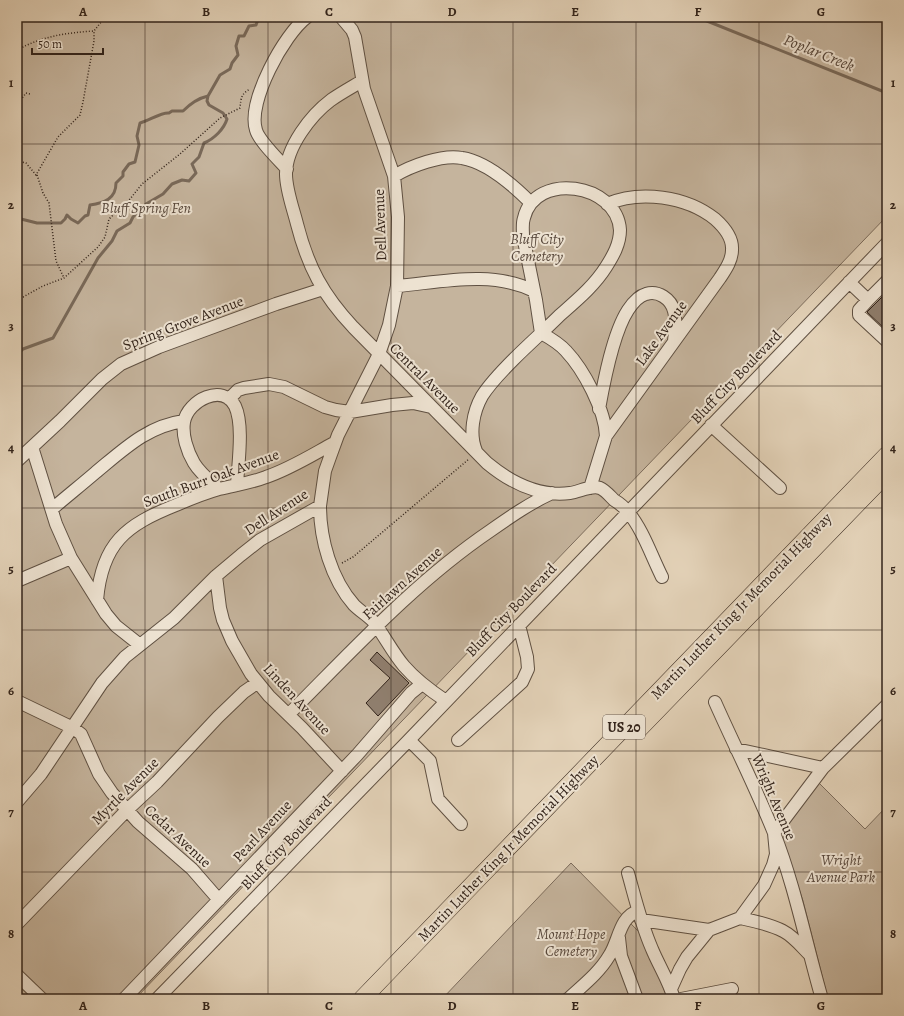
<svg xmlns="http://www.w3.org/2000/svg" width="904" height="1016" font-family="Alegreya,serif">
  <rect width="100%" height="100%" fill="#e3d2b8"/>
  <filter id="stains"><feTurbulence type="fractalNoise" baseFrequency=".005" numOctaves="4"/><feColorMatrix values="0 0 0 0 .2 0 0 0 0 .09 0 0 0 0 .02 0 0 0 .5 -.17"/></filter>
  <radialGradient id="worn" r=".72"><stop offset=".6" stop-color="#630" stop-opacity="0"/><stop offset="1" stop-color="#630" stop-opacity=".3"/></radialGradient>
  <path fill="#c5b49d" stroke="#7c6c5c" d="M17 17H887V216L135 999H17Z
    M819 783 865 829 887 806V999H828L803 901 783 840 785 828Z
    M571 863 641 934 668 999H442Z"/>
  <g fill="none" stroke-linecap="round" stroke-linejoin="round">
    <path stroke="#796959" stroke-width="3" d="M697 17 887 93
      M17 218 37 223H61L65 219 67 215 71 219 78 223 85 216 88 215 90 205C104 203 116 199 116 183L123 176V172L129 164 135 162 139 145 137 136 140 123C149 121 161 112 169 113L172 111H183C189 105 199 98 208 96
      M17 355 23 349 53 338 98 258 112 241 117 231 130 223 133 217 146 204 163 194 172 184 182 180 189 181 196 173 192 164 199 157 204 143C214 139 224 129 227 119L223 113 209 105 207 101 208 96 220 75 230 69 232 63 238 55 236 46 239 36H244L249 26 256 25 259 17"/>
  </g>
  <path fill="#8f7e6d" stroke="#33241b" d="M887 292V331L867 312Z
    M377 652 409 683 378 716 366 703 390 678 370 660Z"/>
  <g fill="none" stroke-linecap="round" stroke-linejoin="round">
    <defs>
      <path id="minor" d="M362 81C352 87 341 93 331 100 311 115 286 147 286 174 286 190 293 208 297 224 308 267 323 295 353 327L487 463C510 482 539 497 570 493 579 492 591 485 600 488 605 490 610 496 614 500 619 503 624 507 628 512 643 530 651 555 662 577
        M287 169C279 160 259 141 256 130 247 102 284 34 307 17
        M394 176C411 166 442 154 462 158 487 162 514 186 531 203
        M849 282 868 300 859 310V315L887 341
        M397 286C442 282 492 270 534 291
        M868 300 887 281
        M229 399 238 390 244 388 269 384 284 387 325 407 336 410 350 412 392 405 413 403 431 407
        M599 409C604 381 613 333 628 310 632 304 638 296 646 294 658 290 671 299 674 311 677 321 675 331 674 341
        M711 425 780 488
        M606 436 720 278C726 269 732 260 732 250 733 237 724 227 715 219 686 196 640 190 607 204
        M32 447 56 524 71 558 106 614 116 626 140 645
        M476 451C469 434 473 412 482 396 491 382 503 370 514 359 529 344 545 330 560 315 577 300 594 286 606 267 613 256 620 244 620 230 617 183 535 171 524 218 522 223 523 230 523 236L536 300 541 333C550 338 559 343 566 351 584 370 605 410 606 436L590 488
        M17 461 60 421 102 379 121 364 159 347 276 304 323 289
        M219 489C210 481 200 473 194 463 187 451 182 435 184 422 188 400 223 383 235 406 244 425 238 464 237 485
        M320 506C320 539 331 579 354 605 360 611 367 615 373 621 384 635 392 652 404 666 416 680 431 691 446 701
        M52 509C66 497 81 485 95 473 123 450 147 426 184 421
        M216 576 220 608 223 620 232 641 251 674 269 696 302 728 342 771
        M17 581 71 558
        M97 600C102 543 126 525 176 505 190 499 205 493 219 489 235 485 251 483 266 477 290 469 312 455 334 443
        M17 701 73 728 81 734 99 774 112 793 138 822 192 869 219 900
        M715 702C734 745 756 788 774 833 795 886 806 944 822 999
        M289 714C353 650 415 582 490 531 510 517 530 503 552 493
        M409 740 430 761 438 799 461 824
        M458 740 522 682 528 669 527 657 519 625
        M736 749 823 768 887 705
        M17 802 41 774 102 683 125 657 174 618 216 576 241 555 260 540 320 506 325 471 330 457 338 435 379 354 389 325 397 286 398 217 394 176 364 89 355 37 352 30 341 17
        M628 873C635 898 641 924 652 949 659 966 669 981 674 999
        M740 918C754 921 770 924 783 931 793 936 801 946 809 954
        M641 920 709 930
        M17 924 127 810 157 782 218 717 244 692 257 683
        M619 938 621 956 637 999
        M17 975 42 999
        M671 989 680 969 687 957 709 930 740 918 764 885 773 865 776 854 774 833 823 768
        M124 999 357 755 411 693 422 684
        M157 999 409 740 887 243
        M568 999C582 986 599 973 609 956 619 942 619 917 638 911
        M681 999 732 989"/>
      <path id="highway" d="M639 729 887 473
        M362 999 887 455"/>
    </defs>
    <use href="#minor" stroke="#5f5042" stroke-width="14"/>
    <use href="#highway" stroke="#33241b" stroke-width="18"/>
    <path stroke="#33241b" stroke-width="1.5" stroke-dasharray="1 2" stroke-linecap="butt" d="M17 50C43 36 65 33 94 31
      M17 105 26 93 30 94
      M17 161 26 163 36 175 58 137 80 115 83 102 94 41V31L105 17
      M37 175 43 193 49 203 56 261 64 278
      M17 298 23 297 43 286 64 278 98 247 105 237 109 219 130 199 142 184 180 154 220 118 240 108C241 98 241 94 250 89
      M342 563 353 557 469 459"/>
    <use href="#minor" stroke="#ede2d1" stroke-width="12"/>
    <use href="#highway" stroke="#e3d2b8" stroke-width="17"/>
  </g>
  <path fill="none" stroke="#33241b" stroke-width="1" stroke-opacity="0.55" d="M145 17V999M268 17V999M391 17V999M513 17V999M636 17V999M759 17V999M17 144H887M17 265H887M17 386H887M17 508H887M17 630H887M17 751H887M17 872H887"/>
  <g text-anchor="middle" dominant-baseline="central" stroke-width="4" stroke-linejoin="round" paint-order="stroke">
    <rect fill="#ede2d1" stroke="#6b5d52" stroke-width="1" x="603" y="715" width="42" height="24" rx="3"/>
    <g font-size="14" font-weight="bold" fill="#33241b">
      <text x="624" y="727">US 20</text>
    </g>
    <g font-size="15" font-style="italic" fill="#58483c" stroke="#ede2d1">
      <text x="146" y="208">Bluff Spring Fen</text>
      <text x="537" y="239">Bluff City<tspan x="537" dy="17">Cemetery</tspan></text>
      <text x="841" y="860">Wright<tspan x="841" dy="17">Avenue Park</tspan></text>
      <text x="571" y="934">Mount Hope<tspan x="571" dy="17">Cemetery</tspan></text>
    </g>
    <g font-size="15" fill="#33241b" stroke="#ede2d1">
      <text transform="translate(380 225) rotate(-92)">Dell Avenue</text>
      <text transform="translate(183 323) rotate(-21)">Spring Grove Avenue</text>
      <text transform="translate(661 333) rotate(-54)">Lake Avenue</text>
      <text transform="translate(736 377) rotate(-46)">Bluff City Boulevard</text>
      <text transform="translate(425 378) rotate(45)">Central Avenue</text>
      <text transform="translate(211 478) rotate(-20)">South Burr Oak Avenue</text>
      <text transform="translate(276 512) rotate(-33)">Dell Avenue</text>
      <text transform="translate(402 583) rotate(-42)">Fairlawn Avenue</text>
      <text transform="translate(741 606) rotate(-46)">Martin Luther King Jr Memorial Highway</text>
      <text transform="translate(511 610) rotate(-46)">Bluff City Boulevard</text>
      <text transform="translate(297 699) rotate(47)">Linden Avenue</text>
      <text transform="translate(125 791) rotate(-45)">Myrtle Avenue</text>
      <text transform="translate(774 797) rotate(67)">Wright Avenue</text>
      <text transform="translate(262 831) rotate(-47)">Pearl Avenue</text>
      <text transform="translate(178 836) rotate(43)">Cedar Avenue</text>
      <text transform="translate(286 843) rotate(-46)">Bluff City Boulevard</text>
      <text transform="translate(508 848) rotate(-46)">Martin Luther King Jr Memorial Highway</text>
    </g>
    <g font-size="16" font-style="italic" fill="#56463a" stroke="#ede2d1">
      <text transform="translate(819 53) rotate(22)">Poplar Creek</text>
    </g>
  </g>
  <rect width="904" height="1016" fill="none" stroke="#e3d2b8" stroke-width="44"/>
  <path d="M32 48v6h71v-6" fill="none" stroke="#33241b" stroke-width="2"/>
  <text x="38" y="48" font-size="12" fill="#33241b" stroke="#ede2d1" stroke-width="3" paint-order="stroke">50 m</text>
  <rect x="22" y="22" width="860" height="972" fill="none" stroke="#33241b" stroke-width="1.5"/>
  <g font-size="13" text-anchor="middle" font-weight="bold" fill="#33241b">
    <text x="83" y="16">A</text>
    <text x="206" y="16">B</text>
    <text x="329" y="16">C</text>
    <text x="452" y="16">D</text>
    <text x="575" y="16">E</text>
    <text x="698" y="16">F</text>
    <text x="821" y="16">G</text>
    <text x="11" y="87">1</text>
    <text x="893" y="87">1</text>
    <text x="11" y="209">2</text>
    <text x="893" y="209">2</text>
    <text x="11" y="330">3</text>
    <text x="893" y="330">3</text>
    <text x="11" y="452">4</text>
    <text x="893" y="452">4</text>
    <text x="11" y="573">5</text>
    <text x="893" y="573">5</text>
    <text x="11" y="695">6</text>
    <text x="893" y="695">6</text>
    <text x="11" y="816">7</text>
    <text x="893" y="816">7</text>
    <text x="11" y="938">8</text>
    <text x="893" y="938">8</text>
    <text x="83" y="1010">A</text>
    <text x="206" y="1010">B</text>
    <text x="329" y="1010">C</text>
    <text x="452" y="1010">D</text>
    <text x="575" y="1010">E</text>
    <text x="698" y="1010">F</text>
    <text x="821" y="1010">G</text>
  </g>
  <rect width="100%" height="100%" filter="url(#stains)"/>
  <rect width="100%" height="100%" fill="url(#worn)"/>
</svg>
